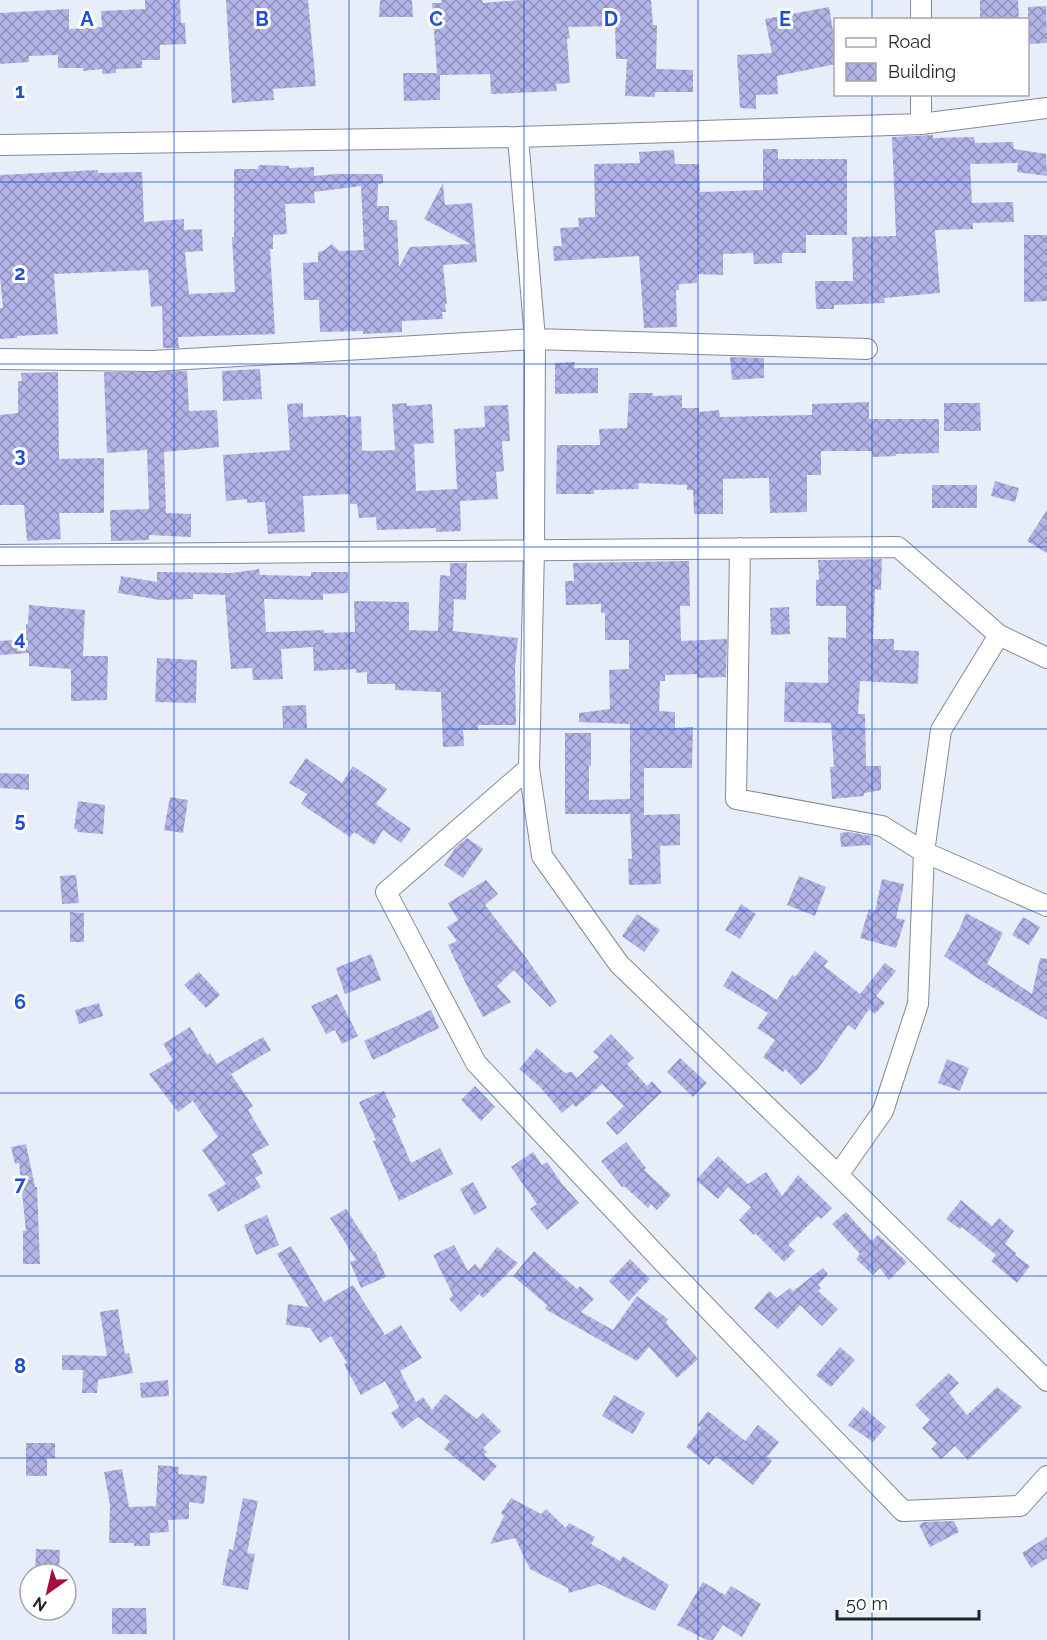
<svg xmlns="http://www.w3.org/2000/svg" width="1047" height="1640" font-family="Raleway,sans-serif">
  <defs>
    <pattern id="building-cross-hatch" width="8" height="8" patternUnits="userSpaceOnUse" patternTransform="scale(1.5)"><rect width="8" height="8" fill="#b2b3e6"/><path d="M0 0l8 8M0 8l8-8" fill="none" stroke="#9091ba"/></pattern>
  </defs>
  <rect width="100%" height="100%" fill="#e7eef9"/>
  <path fill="url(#building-cross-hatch)" d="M145 0H180L181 23H185L186 44 160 45V60H142V68L116 69V73L102 74V69L83 71V68H58V55L29 56V62L0 64V13L69 9V29L102 27 101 11 145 9Z
    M226 0H308L316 86 273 89 274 100 232 103Z
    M380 0H412L413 17H379Z
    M441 0H482L483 3 521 0H651L653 25H657L656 69 693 70V92H655V97L625 96 627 59H616L615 26 568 27 570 38 567 39 570 83 556 84 557 91 491 94 490 74 440 75V100L404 101 403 73H437L432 3H442Z
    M980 0H1018L1019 20H980Z
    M1046 6 1047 43 1028 44V7Z
    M829 7 834 37H836V64L777 76 778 94 756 95V109L740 108 737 55 772 53 765 19Z
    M933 135V138L974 137 975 143 1013 142 1014 149 1046 154 1047 176 1017 172 1018 163 970 164 972 203 1013 202 1014 222 973 223V229L935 230 940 293 884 298 885 303 834 305V309H816L815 281H853L852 237 896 236 892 137Z
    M763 149H778V159H847V235H806V253H782V263L754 264 753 253 723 254V275L697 274V283L679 284V290H676L677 327 644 328 639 256 554 261 553 246H562L560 228 579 227 578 218 595 217 594 164 640 163 639 152 674 150 675 164H699L700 192 763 190Z
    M259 165 289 166V168L314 167V176L335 174H383V183L378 184 377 206H389V220H397L399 267 410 247 471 244 424 219 443 183 445 205 472 203 477 262 443 265 447 304H445L446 312H442L443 319 402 321V332L363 334V331L320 332 319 300H304L303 263 318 262V252L323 251 332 244 339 251 364 250 361 186 314 192 315 203 285 204 287 234 273 235V249H270L275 334 178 337 179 348H163L162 306 151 307 148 270 54 274 58 334 17 336V338L0 339V308H3L0 277V175L98 170V173L142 172 144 222 184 219V230L202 229 203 251 185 252 189 294 235 292 232 237H234V169H258Z
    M1024 235H1047V301L1024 302Z
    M730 357 764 358V378L732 380Z
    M575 362 574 368H598V393L555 394V363Z
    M260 369 262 399 223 401 222 371Z
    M187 371 189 411 217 410 219 447 164 452 166 513 191 514V537L149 535V540L111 541 110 510 149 509 147 450 107 453 104 372Z
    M58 372 59 459 104 458V513H59L61 539 27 541 24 505H0V415L18 413V381H22L21 373Z
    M629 393H653V396L682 395V408H699V412L719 410 720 417 812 415V404L869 402V419H939V453L896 454V456L872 457V451H821V475H807V512L770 513 769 478 723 479V514H694L693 490H687V485L638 483 639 489 594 490V494H556L557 445H600L599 429 627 428Z
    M303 403V417L346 415V417L361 416 362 450 366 451 395 450 392 404 407 403V406L432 404 434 443 414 444 416 491 457 489 454 429 485 427 484 406 508 405 510 441H502L504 471 496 472 498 499 460 501 461 531 436 532V528L377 530 376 517 359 518 357 504H350V494L303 496 305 532 268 534 265 502 247 503V499L226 501 223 455 290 450 287 404Z
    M944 403H980L981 431H944Z
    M995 481 1019 488 1015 502 991 496Z
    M932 485H977V508H932Z
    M1047 510V553L1027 541Z
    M882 559 881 590 875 589 873 639H894V650L919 651 918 684 860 681 858 714H865L866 766H881V790L864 793V796L832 799 830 767H834L831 723 784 722 785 682 828 683V637L846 638V606H816V580H819L818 560Z
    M689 561 690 606H680L681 641 727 639 726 677 697 678V674L665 675V681H660L659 711 675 712V728L693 727 692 768H644V815L680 814V845L660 846 661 884 629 885 628 859H632L630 814H565V733H591V765L589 766V800L630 799V724L579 722V713L610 709 609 670 629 669V640H605V613H601V604L566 605 565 581H574L573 563Z
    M450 563H467L466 600 454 599 453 631 518 638 515 667 516 725H478V730H463L464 746 443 747 441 692 395 690V684H367V672L356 673V669L314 671 313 647 281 649 283 679 253 680 252 668 231 669 225 595 193 594V599L160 600 118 593 121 576 157 582V572L232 573 259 569 260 575 311 576V572H348V593L323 594V600L264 599 266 632 324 630V633L355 632 354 601 409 602V630L438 631 440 575 450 576Z
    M29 605 85 610 83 656H108L107 700 71 701V669L29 666V653L0 655V641L26 639V624H28Z
    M789 607 790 634 771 635 770 608Z
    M157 658 197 660 196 703 155 702Z
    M306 705 307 728H283L282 706Z
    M306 758 342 783 353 766 387 789 376 804 411 829 401 843 383 830 374 845 354 832 350 837 301 804 307 794 289 783Z
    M0 773 29 774V790L0 788Z
    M170 797 188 800 183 833 164 830Z
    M78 801 105 805 103 834 77 832V829H74Z
    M849 832 871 836V845L841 847 840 833Z
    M467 838 483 849 463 878 444 865 455 848Z
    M76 875 79 903 62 904 60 876Z
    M799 876 826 887 815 916 787 905Z
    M882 879 904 884 896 918 905 920 896 948 860 938 869 909 875 911Z
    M486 880 498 894 485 905 527 959 557 1002 550 1007 514 970 497 986 511 1002 483 1017 468 988 448 945 457 941 447 927 458 920 448 903Z
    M741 904 756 914 740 939 725 930Z
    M70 912 84 913V942H70Z
    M966 913 1003 933 987 964 1032 994 1040 958 1047 959V1020L985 983 944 956 959 930Z
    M637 914 660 930 644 952 622 936Z
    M1023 917 1040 927 1029 945 1012 935Z
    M815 951 828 961 824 966 860 994 885 963 896 971 876 996 885 1003 875 1014 869 1009 855 1030 848 1025 818 1069 801 1085 785 1069 783 1072 763 1057 775 1040 757 1028 768 1013 723 986 732 971 777 1000 792 975 795 977Z
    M371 954 381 980 345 994 336 968Z
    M199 972 220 995 206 1008 184 985Z
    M337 994 358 1036 342 1044 335 1030 326 1034 311 1006Z
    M99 1003 103 1016 79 1024 75 1010Z
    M431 1010 439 1028 373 1060 364 1041Z
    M190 1027 207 1055 210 1053 217 1064 263 1037 271 1050 231 1074 253 1106 248 1110 269 1145 252 1154 263 1173 255 1178 261 1187 218 1212 208 1195 226 1184 202 1150 218 1137 193 1101 178 1112 149 1074 173 1060 163 1044Z
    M611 1034 634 1058 627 1064 647 1086 652 1081 662 1092 617 1135 606 1123 624 1106 602 1084 576 1107 573 1104 562 1113 539 1086 519 1069 537 1048 565 1073 572 1072 577 1078 599 1057 593 1052Z
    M680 1058 707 1083 693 1097 667 1072Z
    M947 1059 969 1068 960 1091 938 1083Z
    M475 1086 495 1107 481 1121 461 1100Z
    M384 1091 396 1117 392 1119 411 1163 440 1148 453 1174 399 1201 373 1141 376 1140 359 1102Z
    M626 1142 646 1168 644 1170 671 1195 657 1210 651 1204 648 1208 624 1186 622 1187 601 1161Z
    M26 1144 35 1187H37L40 1264H23V1231H26L19 1163 15 1164 11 1147Z
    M533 1152 542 1165 547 1162 562 1184 579 1203 547 1230 530 1209 537 1204 511 1167Z
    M718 1156 748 1184 766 1172 782 1196 798 1175 832 1208 821 1219 818 1216 788 1245 795 1251 784 1262 755 1233 754 1235 739 1220 751 1207 728 1187 718 1199 696 1180Z
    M473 1182 487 1208 474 1215 460 1189Z
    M961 1200 992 1226 999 1218 1014 1231 1005 1244 1016 1253 1015 1255 1030 1266 1017 1283 991 1261 996 1255 962 1227 960 1229 946 1219Z
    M346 1209 374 1252 375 1251 386 1277 361 1288 350 1262 356 1260 330 1218Z
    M846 1212 872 1241 878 1235 907 1262 889 1280 880 1268 873 1275 856 1259 860 1254 832 1224Z
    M267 1215 279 1245 256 1255 244 1225Z
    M454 1245 468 1271 475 1264 480 1269 497 1247 518 1263 483 1298 479 1294 461 1312 449 1299 453 1295 433 1255Z
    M291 1246 324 1302 353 1285 385 1335 401 1325 422 1358 400 1371 416 1402 423 1397 432 1410 445 1394 477 1419 483 1413 501 1431 483 1448 487 1452 484 1455 497 1466 484 1481 444 1449 450 1441 418 1417 402 1429 391 1413 399 1407 385 1381 361 1395 344 1364 347 1363 331 1336 320 1343 310 1328 286 1325 288 1304 309 1307 277 1254Z
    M534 1251 577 1289 580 1286 594 1299 581 1312 613 1330 637 1296 668 1319 666 1323 698 1359 677 1378 649 1347 637 1361 545 1309 547 1305 513 1276Z
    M630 1259 650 1279 629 1301 609 1281Z
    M823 1268 828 1274 818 1285 821 1288 818 1291 838 1309 822 1326 800 1305 778 1329 754 1308 769 1291 777 1298 790 1288 793 1291Z
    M118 1309 125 1354 129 1353 133 1373 98 1380 97 1393H82L83 1370H62V1355L107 1356 100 1312Z
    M840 1347 855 1360 831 1387 816 1375Z
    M949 1373 959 1383 949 1393 967 1415 997 1387 1022 1407 968 1460 955 1446 941 1459 931 1449 937 1443 922 1428 930 1420 915 1405Z
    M168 1380 169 1396 141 1398 140 1383Z
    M614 1395 645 1413 633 1434 602 1416Z
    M863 1407 886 1427 873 1442 848 1425Z
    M708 1411 745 1441 758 1425 779 1442 767 1457 772 1461 753 1485 716 1456 709 1465 686 1447 701 1428 697 1425Z
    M26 1443H55V1458H47V1476H26Z
    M158 1465 179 1467 178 1474 207 1476 204 1504 189 1502V1519L168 1520 169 1532 150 1533V1546H134V1543H109L110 1505 104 1472 122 1469 129 1507 156 1506Z
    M243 1498 258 1501 247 1553 255 1554 248 1590 222 1585 229 1549 233 1550Z
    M511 1498 541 1514 546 1509 566 1528 569 1523 595 1537 591 1544 620 1561 623 1556 669 1585 655 1611 599 1584 569 1593 568 1588 530 1569 515 1538 490 1544 504 1516 501 1513Z
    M954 1521 959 1532 930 1547 919 1525 924 1522Z
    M1047 1537V1558L1031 1568 1022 1553Z
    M36 1549 60 1550 59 1574H35Z
    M703 1582 725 1595 731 1586 761 1604 742 1637 723 1625 713 1640H707L677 1625Z
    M112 1608H146L147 1634H112Z"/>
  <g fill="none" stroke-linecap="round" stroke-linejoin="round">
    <defs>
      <path id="street" d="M921 0V20
        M921 94V124
        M518 137 535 339 534 550 529 768 542 856 619 964 838 1175 1047 1381
        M0 145 518 137 921 124 1047 108
        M0 359 153 361 535 339 867 349
        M740 548 736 799 882 826 924 852 1047 906
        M0 555 898 547 999 635 1047 658
        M529 768 386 892 476 1063 660 1259 903 1511 1020 1506 1047 1476
        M838 1175 883 1111 918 1004 924 852 941 730 999 635"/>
    </defs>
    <use href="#street" stroke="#848a94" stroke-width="22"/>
    <use href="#street" stroke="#fff" stroke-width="20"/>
  </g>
  <path fill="none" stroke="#1d4ed8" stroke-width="1.5" stroke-opacity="0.55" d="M174 0V1640M349 0V1640M524 0V1640M698 0V1640M872 0V20M872 94V1640M0 182H1047M0 364H1047M0 547H1047M0 729H1047M0 911H1047M0 1093H1047M0 1276H1047M0 1458H1047"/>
  <g font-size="20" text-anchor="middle" font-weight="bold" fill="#1d4ed8" stroke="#fff" stroke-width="6" stroke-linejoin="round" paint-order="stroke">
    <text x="87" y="26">A</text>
    <text x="262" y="26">B</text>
    <text x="436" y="26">C</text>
    <text x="611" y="26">D</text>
    <text x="785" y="26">E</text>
    <text x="20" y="98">1</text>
    <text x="20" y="280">2</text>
    <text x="20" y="462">3</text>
    <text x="20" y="645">4</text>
    <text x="20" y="827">5</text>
    <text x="20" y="1009">6</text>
    <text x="20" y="1191">7</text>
    <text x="20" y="1373">8</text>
  </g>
  <rect x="834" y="18" width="195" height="78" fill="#ffffff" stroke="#a5a7a8" stroke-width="1.5"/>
  <rect x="846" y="38" width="30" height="9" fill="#ffffff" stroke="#a5a7a8" stroke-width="1.5"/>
  <text x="888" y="48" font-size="18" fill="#1f2226">Road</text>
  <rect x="846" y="63" width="30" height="18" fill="url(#building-cross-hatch)" stroke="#a5a7a8" stroke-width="1.5"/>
  <text x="888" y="78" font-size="18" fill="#1f2226">Building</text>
  <g transform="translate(48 1592) rotate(214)"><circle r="28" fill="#ffffff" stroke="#a5a7a8" stroke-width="1.5"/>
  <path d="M0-4.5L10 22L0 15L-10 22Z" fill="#a50c42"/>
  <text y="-9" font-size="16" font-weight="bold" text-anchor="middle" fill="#1f2226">N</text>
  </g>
  <path d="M837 1610v9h142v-9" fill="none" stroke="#1f2226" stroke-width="3"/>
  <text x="846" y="1610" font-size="18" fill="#1f2226" stroke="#ffffff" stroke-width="4.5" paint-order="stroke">50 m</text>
</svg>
